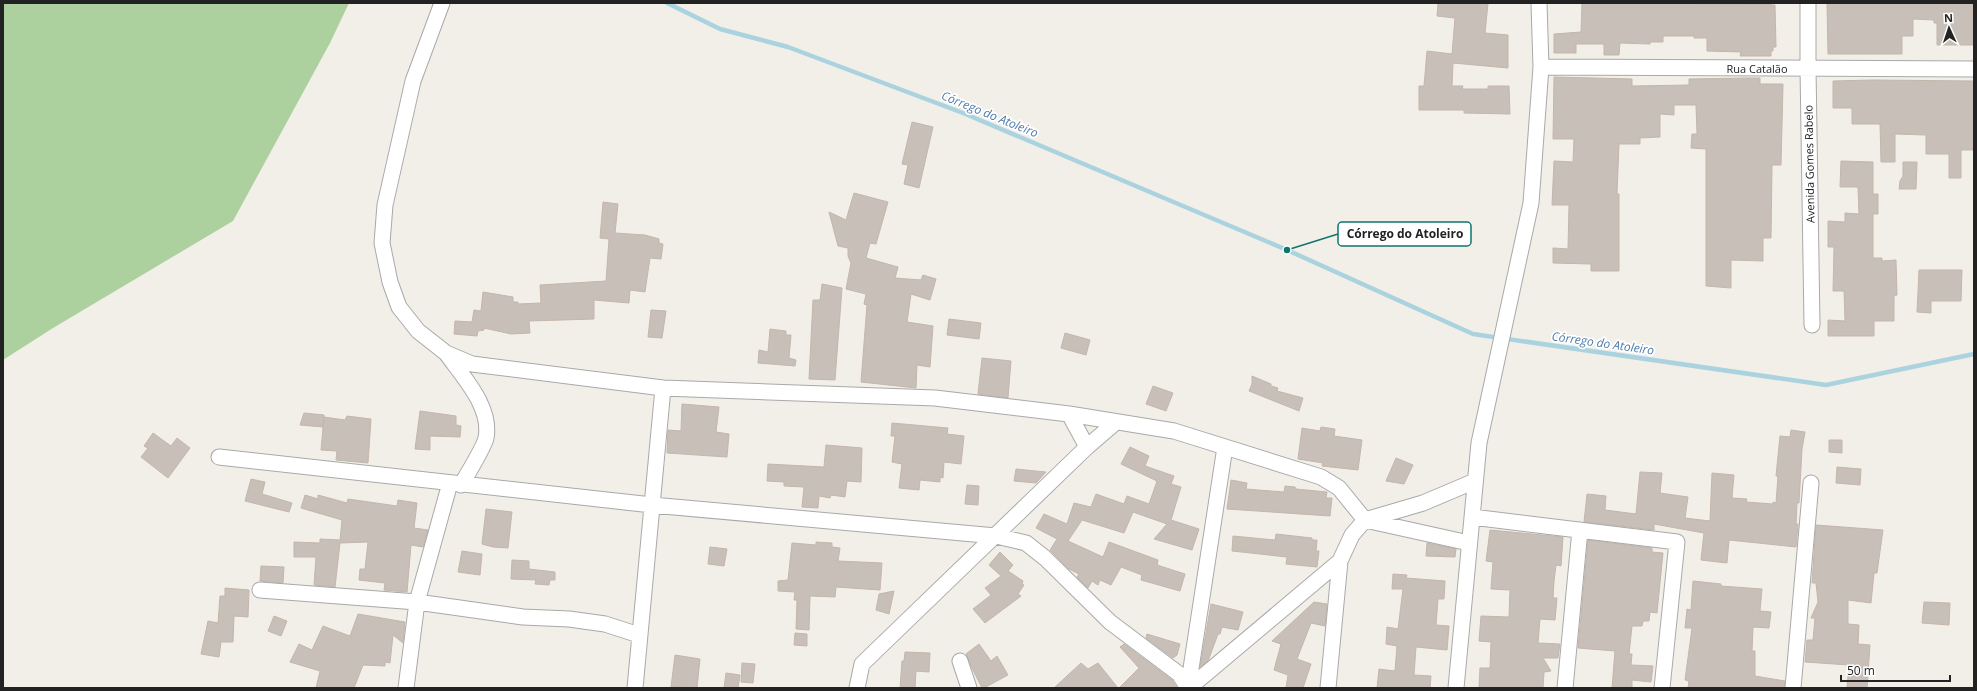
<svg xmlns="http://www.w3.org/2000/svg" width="1977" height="691" font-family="'Open Sans',sans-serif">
  <rect width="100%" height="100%" fill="#f2efe9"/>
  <path fill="#add19e" d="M3 3H349L330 43 233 221 53 328 3 360Z"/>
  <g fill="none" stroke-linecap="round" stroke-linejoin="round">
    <path stroke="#aad3df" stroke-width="4.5" d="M667 3 720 29 788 47 963 113 1287 250 1473 334 1826 385 1974 354"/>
  </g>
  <path fill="#c7bfb8" stroke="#c4b6ab" d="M1438 3H1488L1485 33 1508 35V68L1453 63 1452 86H1463L1462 89H1488V86H1509L1510 114 1464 113V110H1419V86H1424L1427 51 1452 54 1455 18 1437 16Z
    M1582 3 1771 4V5H1775L1776 47H1773V51H1771V56H1740L1741 52 1707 51V38H1694V36H1663V42H1650V44L1620 43 1619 55H1604V44H1576V53H1554V34L1581 32Z
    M1827 3H1974V45H1937V23H1934V20L1913 19V36H1902V54H1828Z
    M1554 77 1632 79V86L1689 85V79L1746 78H1760V84H1783L1781 165H1772L1771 238H1763V261L1731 260V288L1706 286V149L1691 148 1692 134H1697L1696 105H1674V115L1660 114V137L1640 138V144H1619L1617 194H1619V271H1591V264L1553 263V248L1568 249 1569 205H1552L1554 161 1573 162 1574 139H1553Z
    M1873 80 1974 81V150H1961V178H1949V154H1926V135L1895 134V162H1881L1880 124H1852V108H1833V81Z
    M912 122 933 127 919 188 904 184 908 165 902 164Z
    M1841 161 1873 162V194H1878V214H1873V258H1882V261L1896 260 1897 295 1894 296V321H1874V336H1828V320L1845 321 1844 291H1833L1834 247H1828V221L1845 222V213L1859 214 1858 187H1840Z
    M1903 162H1917L1916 189H1899L1900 181 1903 176Z
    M854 193 888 202 876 244 870 243 866 258 898 267 895 278 921 280 923 275 936 279 930 300 911 294 907 322 933 326 930 367 917 365 916 388 861 382 867 305 864 304 866 294 846 289 851 263 848 256V248L838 246 829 212 846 220Z
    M603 202 618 204 615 233 645 235 659 239V243L663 244 661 259 650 258 645 292 630 290 629 303 594 300V319L529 321 530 333 511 334 484 328V330L478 331 477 336 454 334 455 321 472 322 474 310 481 311 483 292 513 297V302H518V304L541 303 540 285 606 281 609 239 600 238Z
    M1919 270H1962L1961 301H1931V313L1917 312Z
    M822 284 842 288 835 380 809 379 813 300H820Z
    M651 310 666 311 662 338 648 337Z
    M949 319 981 323 979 339 947 335Z
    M770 329 786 331V335H791L789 358 796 360 795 366 758 363 759 350 768 352Z
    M1065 333 1090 340 1086 355 1061 348Z
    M982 358 1011 361 1008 398 978 394Z
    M1252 376 1271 384V386L1278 388 1277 391 1303 398 1299 411 1249 391 1252 384Z
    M1153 386 1173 393 1166 411 1146 404Z
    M682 404 719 407 716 432 729 434 727 457 667 453 668 430 681 431Z
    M420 411 456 416V425L461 426 460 437 430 436V450L415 449Z
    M304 413 324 415 323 427 300 425Z
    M347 416 371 419 368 463 336 460 337 451 321 450 324 417 345 420Z
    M892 423 948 428 947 434 964 436 961 464 944 462 943 478 940 477V482L920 480 919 490 899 488 902 464 892 462 895 436H891Z
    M1321 427 1335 429 1334 436 1362 440 1358 470 1322 466 1323 463 1298 459 1302 428 1320 431Z
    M1791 430 1805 432 1802 449 1799 503H1797L1796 524H1798L1796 547 1729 540 1727 563 1701 560 1704 533 1654 524V530L1584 522 1587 494 1606 496 1605 510 1636 514 1640 472 1662 473 1660 493 1688 497 1685 518 1710 521 1712 473 1734 475 1732 498 1747 499 1746 502 1773 504V502L1776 503 1778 476H1776L1780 436 1790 437Z
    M153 433 171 446 177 438 190 448 168 478 141 457 148 448 144 446Z
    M1829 440H1842V453L1829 452Z
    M826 445 862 448 861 482 847 481 845 497 831 495 830 498 819 496 818 508 802 507 804 487 784 486V482L767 481 768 464 824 467Z
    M1130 447 1149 456 1145 466 1174 476 1171 484 1181 487 1171 520 1199 529 1192 550 1154 539 1167 524 1133 512 1124 533 1082 520 1068 541 1103 557 1109 542 1158 560 1157 565 1185 574 1180 591 1141 580 1142 575 1121 567 1111 585 1100 580 1098 585 1092 581 1088 588 1077 577 1079 574 1069 569 1050 550 1057 539 1036 528 1044 514 1067 524 1074 503 1091 507 1096 494 1124 504 1127 496 1149 504 1157 481 1121 464Z
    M1396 458 1413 465 1404 484 1386 481Z
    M1837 467 1861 469 1860 485 1836 483Z
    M1016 469 1046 472 1036 483 1014 481Z
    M251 479 265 482 262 494 292 503 289 512 245 501Z
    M1231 480 1247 483 1246 489 1284 492 1285 486 1295 487 1296 489 1327 492 1326 498H1332L1330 516 1227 509Z
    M967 485 979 486 978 505 965 504Z
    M305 495 318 499V495L347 503 348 499 397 506 398 500 417 503 414 528 428 530 423 547 411 545 407 592 384 590 385 583 359 580 360 569H365L368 542 340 543 335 587 314 585 316 557H294V542L320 543V539L340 540 342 520 301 508Z
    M486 509 512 512 508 548 493 547 482 544Z
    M1816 525 1883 530 1877 573H1874L1871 603 1848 600V624L1859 625 1858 644 1870 645 1867 688 1847 687 1849 665 1805 662 1807 640H1813L1815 618H1811L1818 602 1816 583H1812Z
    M1490 530 1563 537 1561 566 1556 565 1554 581 1553 598H1557L1555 620 1540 619 1538 643 1560 644 1558 658H1543L1551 671 1544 672 1543 688H1479L1480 668H1490L1491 642 1479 641 1481 616 1509 617 1510 590 1491 589 1493 562 1486 561Z
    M1276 534 1312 538V540H1317L1316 551H1319L1317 567 1286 564 1287 557 1232 551 1233 536 1275 540Z
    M1588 540 1652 548V552L1663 553 1657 613 1650 612 1649 621H1643L1642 626H1632L1629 654H1632L1631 665 1653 666 1651 682 1632 680V688H1612L1615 651 1578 648Z
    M816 542 832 543V547L840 548 838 561 882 563 880 590 836 587 835 597 810 596 809 630 796 629 797 600H794L795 592 778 591V581L788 580 792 543 816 545Z
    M1427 543 1456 549 1455 557 1426 556Z
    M710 547 727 549 724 566 708 564Z
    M462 551 482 554 480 575 458 572Z
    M1000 552 1013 565 1008 571 1023 581 1022 584 1024 585 1018 594 1021 596 985 623 973 609 991 595 985 588 1001 576 989 565Z
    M512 560 529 561V569L555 572V580H550L549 585 535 584 536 580 511 579Z
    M261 566 284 567 283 583 260 581Z
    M1393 574 1407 575 1406 578 1445 581 1444 599H1438L1436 625 1449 626 1447 650 1416 647 1414 675 1431 676 1430 688H1377L1379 669 1395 671 1397 646 1386 644 1387 627 1398 629 1403 589H1392Z
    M1693 581 1721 584V586L1762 589 1760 611 1771 612 1769 628 1753 627 1752 651H1755V676L1785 681 1784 688H1688L1689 681 1685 680 1692 628H1685L1687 609 1691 610Z
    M225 588 249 590 248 617 234 616 233 642H221L219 657 201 654 208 621 218 623 220 596H225Z
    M894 591 889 614 876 610 879 594Z
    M1314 602 1327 604 1325 626 1311 623 1297 659 1311 664 1303 688H1286L1288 675 1274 670 1281 644 1272 641Z
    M1924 602 1950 603 1949 625 1922 623Z
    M1211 604 1243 612 1238 630 1222 627 1220 634H1218L1208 661 1200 667Z
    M358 614 405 622 403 643 393 635 390 663 385 662V666L363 665 354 688H316L320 671 290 662 299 644 312 650 323 626 350 636Z
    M274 616 287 621 281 636 268 631Z
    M795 633 807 634V646L794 645Z
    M1147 634 1180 644 1177 655 1173 658 1146 638Z
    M979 644 991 661 997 656 1008 675 984 688H982L973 670 966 654Z
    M1124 644 1172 680 1177 688H1119L1139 668 1120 647Z
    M905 652 930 653 929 672 916 671 915 688H900L902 661H904Z
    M675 655 700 659 697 688 671 687Z
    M742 663 755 664 753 683 741 682Z
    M1081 663 1088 669 1098 663 1118 688H1054Z
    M726 673 740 675 738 688H724Z"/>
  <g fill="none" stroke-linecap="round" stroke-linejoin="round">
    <defs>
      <path id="minor" d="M442 3 413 81 385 205 382 243 390 282 399 307 418 331 446 353 472 364 663 388 635 688
        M1808 3V68L1812 325
        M1541 67 1974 69
        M446 353C463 377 492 407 486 438 484 447 467 475 461 485
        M663 388 935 398 1069 414 1174 431 1321 477 1339 488 1365 520 1469 543
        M1069 414 1087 447
        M219 457 652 505 996 536 1026 543 1045 558 1110 622 1179 674 1188 688
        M1472 517 1677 542 1662 688
        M260 590 417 602 523 617 569 619 605 624 639 635
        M960 661 969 688
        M406 688 417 602 450 483
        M857 688 862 664 1087 447 1116 422
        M1188 688 1225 447
        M1189 688 1340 561 1352 535 1365 520 1423 503 1475 481
        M1328 688 1340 561
        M1456 688 1479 443 1531 203 1541 67 1539 3
        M1565 688 1580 530
        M1793 688 1811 483"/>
    </defs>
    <use href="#minor" stroke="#a9a9a9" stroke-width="17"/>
    <use href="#minor" stroke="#fff" stroke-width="15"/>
  </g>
  <g text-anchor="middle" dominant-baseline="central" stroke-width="3.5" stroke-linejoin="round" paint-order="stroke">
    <g font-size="11" fill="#222" stroke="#fff">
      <text x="1757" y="68">Rua Catalão</text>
      <text transform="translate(1809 164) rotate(-91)">Avenida Gomes Rabelo</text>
    </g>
    <g font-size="12" font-style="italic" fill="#4a7aab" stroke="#fff">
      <text transform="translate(990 114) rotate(22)">Córrego do Atoleiro</text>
      <text transform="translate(1603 343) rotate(8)">Córrego do Atoleiro</text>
    </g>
  </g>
  <path fill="none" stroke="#0f766e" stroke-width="1.5" d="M1287 250L1338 234"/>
  <circle fill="#0f766e" stroke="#fff" stroke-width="1.5" cx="1287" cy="250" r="4"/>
  <rect fill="#fff" stroke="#0f766e" stroke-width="1.5" x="1338" y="222" width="133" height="24" rx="4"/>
  <g font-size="12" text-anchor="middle" font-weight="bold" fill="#222">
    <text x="1405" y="238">Córrego do Atoleiro</text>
  </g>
  <rect width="1977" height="691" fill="none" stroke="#222222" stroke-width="8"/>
  <g transform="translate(1949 28) rotate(357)" stroke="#ffffff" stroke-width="3" paint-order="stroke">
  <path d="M0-3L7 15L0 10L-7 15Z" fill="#222222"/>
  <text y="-6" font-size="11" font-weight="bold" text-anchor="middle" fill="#222222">N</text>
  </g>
  <path d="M1841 675v6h109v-6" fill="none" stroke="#222222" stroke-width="2"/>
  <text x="1847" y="675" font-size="12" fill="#222222" stroke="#ffffff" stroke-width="3" paint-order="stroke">50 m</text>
</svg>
